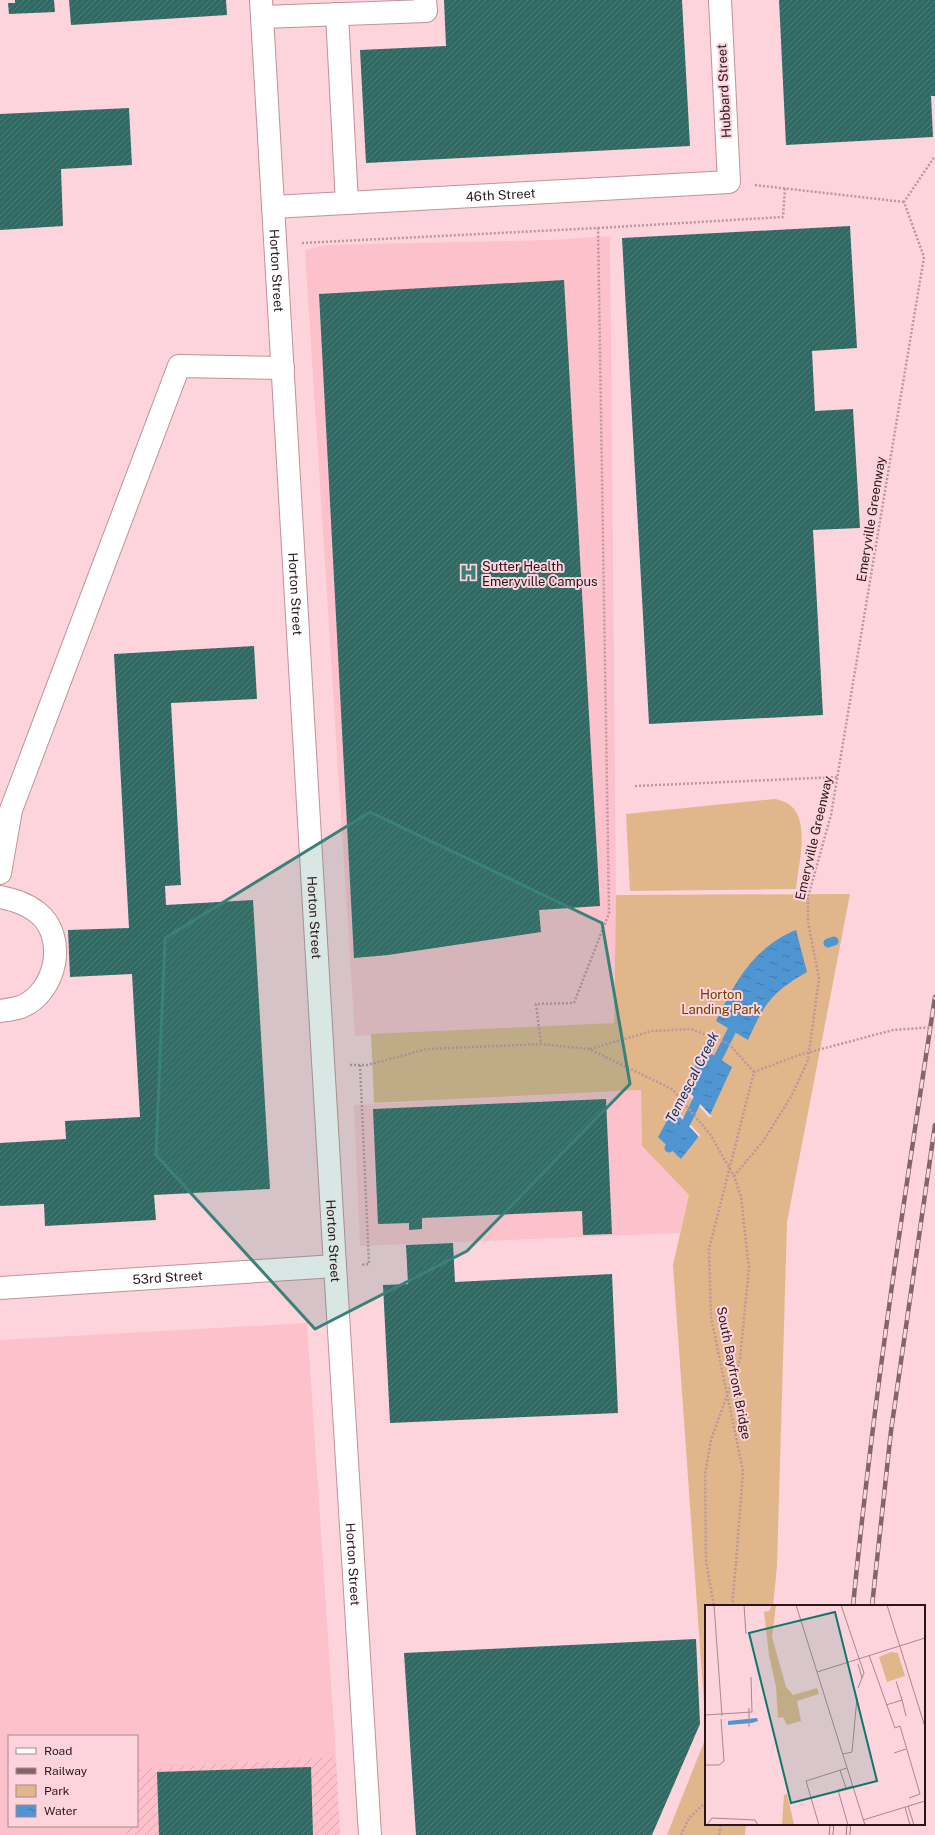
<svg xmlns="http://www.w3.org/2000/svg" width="935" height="1835" font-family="'Public Sans',sans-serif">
  <defs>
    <pattern id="industrial-furrows" width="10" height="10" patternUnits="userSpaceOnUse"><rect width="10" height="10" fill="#fcc1cb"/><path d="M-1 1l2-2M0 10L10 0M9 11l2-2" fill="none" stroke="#d8a5ae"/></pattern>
    <pattern id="water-ripples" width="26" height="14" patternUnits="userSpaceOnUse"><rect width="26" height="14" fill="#4e95d1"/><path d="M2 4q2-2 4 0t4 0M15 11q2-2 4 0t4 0" fill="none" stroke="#4179a9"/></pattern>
    <pattern id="building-hatch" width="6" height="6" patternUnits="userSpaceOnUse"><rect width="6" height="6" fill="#316862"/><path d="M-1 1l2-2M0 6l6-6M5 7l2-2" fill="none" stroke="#547c78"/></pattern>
  </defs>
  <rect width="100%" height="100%" fill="#fdd4db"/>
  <path fill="#fcc1cb" d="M610 236 616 895 614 1023 355 1036 305 250 327 245 551 240Z
    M641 1090 642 1146 689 1195 680 1233 360 1246 354 1105Z
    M307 1323 336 1757 137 1769V1736H9V1826H126V1835H0V1340Z"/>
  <path fill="url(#industrial-furrows)" d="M336 1757 340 1835H126V1826H137V1769Z"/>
  <path fill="#e2b68b" d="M775 799C779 800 784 801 787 803 812 817 798 866 796 889L630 891 626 814Z
    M850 894 787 1222 777 1566 773 1606H706V1732L673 1265 689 1195 642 1146 641 1090 374 1103 371 1034 614 1023 616 895Z
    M706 1737V1824H746L745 1835H667Z"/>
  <path fill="url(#water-ripples)" d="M796 930 807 972C772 992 764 1004 748 1040L716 1021C735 982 754 947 796 930Z
    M704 1049 732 1067 710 1115 684 1087Z
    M673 1110 699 1136 681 1159 658 1137Z"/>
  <path fill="#fdd4db" d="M683 1085 712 1117H709L682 1088Z
    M672 1108H675L700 1135V1138Z"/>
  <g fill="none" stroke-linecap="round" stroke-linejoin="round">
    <path stroke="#4e95d1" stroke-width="9" d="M828 943 834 941
      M713 1068 737 1020
      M669 1148 686 1123 702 1090"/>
  </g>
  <path fill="url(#building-hatch)" d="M15 0H54L55 12 9 14 8 3H15Z
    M69 0H226L227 15 71 25Z
    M444 0H682L690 146 366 163 360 50 446 46Z
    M779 0H935V96H931L933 137 786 145Z
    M129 108 132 165 61 169 63 226 0 230V114Z
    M850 226 857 348 812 351 815 411 853 409 860 528 813 530 823 715 649 724 622 238Z
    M564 280 600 906 539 910 541 932 388 955 354 958 319 294Z
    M254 646 257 699 171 703 181 885 165 886 166 905 253 900 270 1189 154 1195 156 1220 45 1226 44 1204 0 1206V1143L66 1139 65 1121 140 1117 132 974 70 977 68 930 129 928 114 654Z
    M606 1099 612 1234 583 1235 582 1211 422 1218V1229L409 1230V1223L378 1224 373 1109Z
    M453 1243 455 1282 612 1274 618 1413 390 1423 383 1285 408 1284 406 1245Z
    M696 1639 700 1724 652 1835H416L404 1653Z
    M311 1767 313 1835H159L157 1772Z"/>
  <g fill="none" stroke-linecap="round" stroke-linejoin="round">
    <defs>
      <g id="minor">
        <path id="s1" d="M261 0 335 1266 370 1835"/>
        <path d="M337 14 347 203"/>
        <path d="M262 17 426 11 425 0"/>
        <path id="s2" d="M273 207 729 182 720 0"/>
        <path d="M0 873 11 810 179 366 283 368"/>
        <path d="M0 897C14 900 25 903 37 912 68 936 57 992 21 1007 15 1009 7 1010 0 1011"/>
        <path id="s3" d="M0 1288 335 1266"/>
      </g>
    </defs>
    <use href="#minor" stroke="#c1919a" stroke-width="24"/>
    <path stroke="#b9979d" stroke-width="2.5" stroke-dasharray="2 2" stroke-linecap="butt" d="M755 185 904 202
      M598 228 783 217 785 188
      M302 243 598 228 609 913 574 1003 536 1004 541 1044
      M635 786 838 777
      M590 1049 652 1031 691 1029 729 1044 754 1072
      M350 1065H367L427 1049 541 1044 589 1049 672 1089 710 1134 734 1176 741 1197 749 1268 740 1359 711 1440 705 1474 706 1561 714 1606
      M360 1065 369 1264 361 1265
      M734 1176 764 1140 792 1095 808 1060 819 978 808 922V897L831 815 924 257 904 202 935 156
      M732 1606 736 1563
      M681 1835 689 1818 706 1802
      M719 1835 721 1824"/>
    <use href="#minor" stroke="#fff" stroke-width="22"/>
    <defs>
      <path id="rail" d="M853 1606C873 1402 904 1199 935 997
        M872 1606 891 1431 935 1125
        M831 1835 832 1824
        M848 1835 849 1824"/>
    </defs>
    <use href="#rail" stroke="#80656a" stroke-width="4.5"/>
    <use href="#rail" stroke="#fdd4db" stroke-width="3" stroke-dasharray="9" stroke-linecap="butt"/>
    <path stroke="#b9979d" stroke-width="2.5" stroke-dasharray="2 2" stroke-linecap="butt" d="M736 1563 743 1471 711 1317 709 1249 754 1072 799 1055 893 1030 935 1027"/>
  </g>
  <path fill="#3a817a" fill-opacity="0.2" stroke="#3a817a" stroke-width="3" stroke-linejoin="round" d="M370 812 602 923 630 1084 467 1251 315 1329 156 1155 165 938Z"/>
  <defs>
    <symbol id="hospital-bare" viewBox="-9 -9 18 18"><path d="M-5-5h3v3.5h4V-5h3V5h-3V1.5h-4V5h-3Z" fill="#3a817a" stroke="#fdd4db" stroke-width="2.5" paint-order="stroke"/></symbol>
  </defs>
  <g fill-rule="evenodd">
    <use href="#hospital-bare" x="456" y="560" width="25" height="25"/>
  </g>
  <g text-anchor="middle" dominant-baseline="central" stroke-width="4" stroke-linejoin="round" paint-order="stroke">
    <g font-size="13" fill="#28161a" stroke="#fdd4db">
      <text transform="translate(724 91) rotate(-93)">Hubbard Street</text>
      <text stroke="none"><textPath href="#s2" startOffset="228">46th Street</textPath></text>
      <text stroke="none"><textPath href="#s1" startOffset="271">Horton Street</textPath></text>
      <text transform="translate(871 519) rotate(-81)">Emeryville Greenway</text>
      <text stroke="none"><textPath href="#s1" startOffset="595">Horton Street</textPath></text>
      <text transform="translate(814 838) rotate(-77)">Emeryville Greenway</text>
      <text stroke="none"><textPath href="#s1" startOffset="919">Horton Street</textPath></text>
      <text stroke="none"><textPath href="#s1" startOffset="1243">Horton Street</textPath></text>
      <text stroke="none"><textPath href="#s3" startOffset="168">53rd Street</textPath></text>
      <text transform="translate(734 1373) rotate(79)">South Bayfront Bridge</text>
      <text stroke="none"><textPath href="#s1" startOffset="1567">Horton Street</textPath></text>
    </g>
    <g font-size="13" fill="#28161a" stroke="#fdd4db" text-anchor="start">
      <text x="482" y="566">Sutter Health<tspan x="482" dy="15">Emeryville Campus</tspan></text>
    </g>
    <g font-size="13" fill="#6a4007" stroke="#fdd4db">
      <text x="721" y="994">Horton<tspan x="721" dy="15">Landing Park</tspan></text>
    </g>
    <g font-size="14" font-style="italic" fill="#00365d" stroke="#fdd4db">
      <text transform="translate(692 1077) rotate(-63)">Temescal Creek</text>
    </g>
  </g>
  <g transform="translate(705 1605)">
    <rect width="220" height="220" fill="#fdd4db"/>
    <path d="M67 0H71L67 32 81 82 88 90 112 83 114 89 92 96 96 116 82 120 78 112 73 113 71 82 64 50 59 7 64 6ZM186 47 193 48 200 71 182 77 174 52ZM82 189 89 219 92 220H77L79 190Z" fill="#e2b68b"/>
    <path d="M52 113 53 116 47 118 23 120V116Z" fill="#4e95d1"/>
    <path fill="none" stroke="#a8888e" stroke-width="1" d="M9 0 17 111M39 0 41 29M91 0 160 220M136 0 159 68 153 83M182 0 220 122M164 50 190 123 195 121 215 189 204 193M153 59 157 73M112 67 220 33M197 95 201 111M181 100 197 95 191 76M0 110 47 107 46 72M44 122V103M189 148 201 144M138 149 147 147 152 93M0 160H14L19 156 16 114M135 165 141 183M203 201 209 220M200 202 205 220M158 215 220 196M2 220 7 213 50 215 53 220M114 220 101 176 142 163M143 220 133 185 148 181"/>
    <path fill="#0f766e" fill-opacity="0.15" stroke="#0f766e" stroke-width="2" d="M130 7 172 176 86 198 44 28Z"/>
    <rect width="220" height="220" fill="none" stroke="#28161a" stroke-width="2"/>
  </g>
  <rect x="8" y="1735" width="130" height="92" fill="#fdd4db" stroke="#a8888e"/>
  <rect x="16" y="1748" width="20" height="6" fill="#ffffff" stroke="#a8888e"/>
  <text x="44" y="1755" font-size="12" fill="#28161a">Road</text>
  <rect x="16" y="1768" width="20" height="6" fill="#80656a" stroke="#a8888e"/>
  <text x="44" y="1775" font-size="12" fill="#28161a">Railway</text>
  <rect x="16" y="1785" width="20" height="12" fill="#e2b68b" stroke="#a8888e"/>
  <text x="44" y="1795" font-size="12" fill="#28161a">Park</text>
  <rect x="16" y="1805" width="20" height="12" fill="url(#water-ripples)" stroke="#a8888e"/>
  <text x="44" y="1815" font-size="12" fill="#28161a">Water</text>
</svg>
